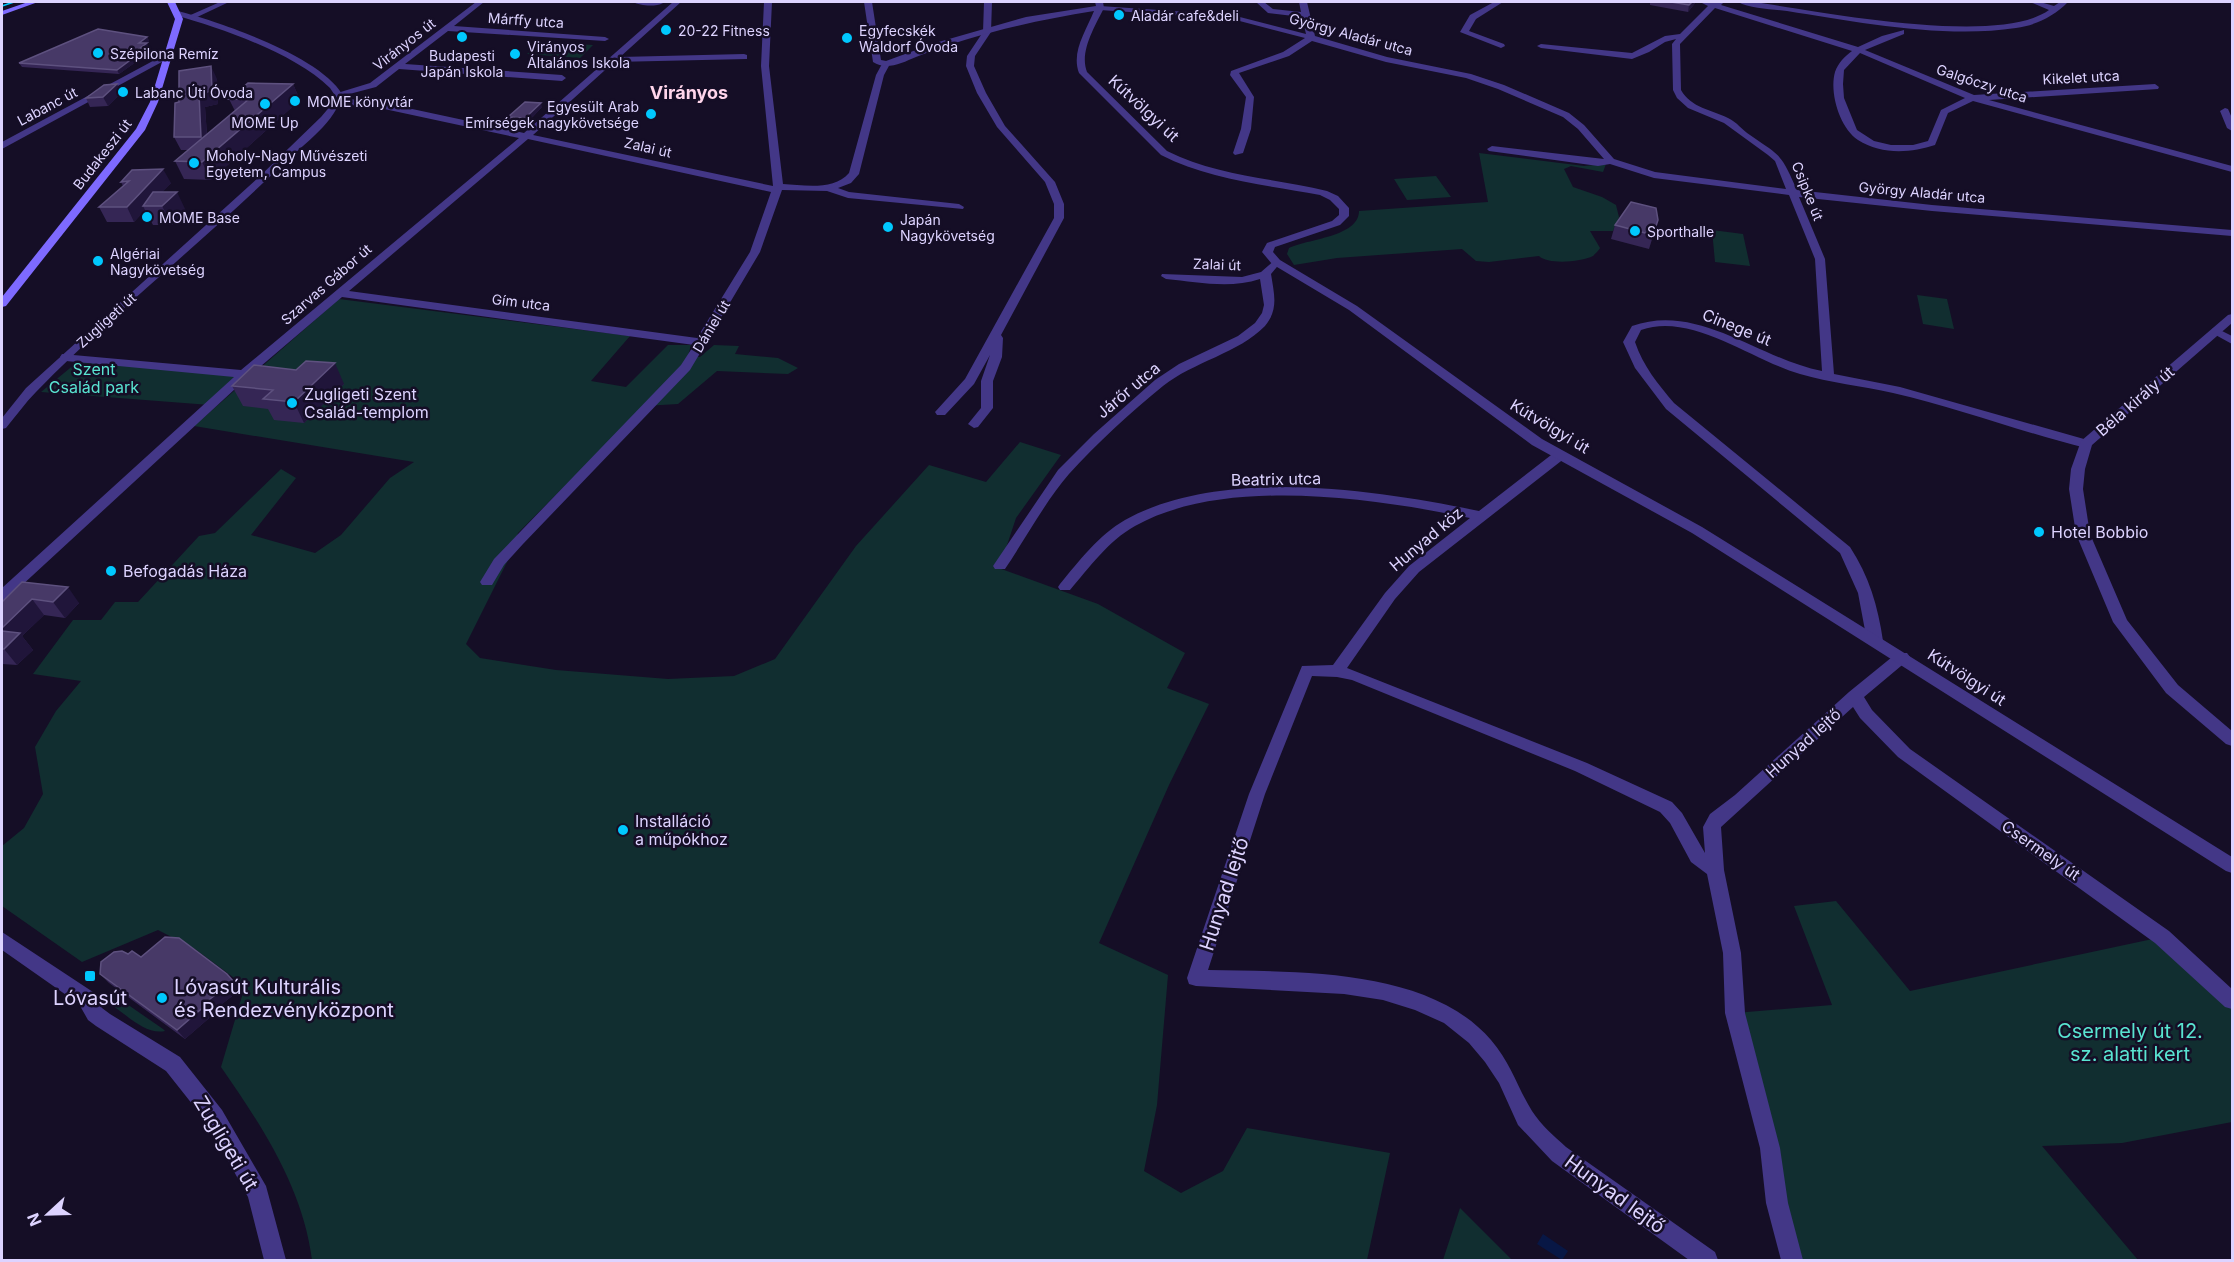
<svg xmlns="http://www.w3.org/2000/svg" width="2234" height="1262" font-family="Inter,sans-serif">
  <rect width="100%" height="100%" fill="#150e26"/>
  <path fill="#112e30" d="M541 42 593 45 580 58 527 54Z
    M1479 153 1584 166 1606 164 1603 172 1571 166 1564 169 1573 187 1602 197 1616 205 1619 217 1613 231H1590L1600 248C1599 250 1594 255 1593 256 1581 262 1548 265 1539 256L1489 262 1476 261 1462 249 1337 258 1294 265 1287 254 1289 248C1307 239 1359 237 1359 211L1488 202Z
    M1436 176 1451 197 1407 200 1394 179Z
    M1712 230 1743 234 1750 266 1715 262Z
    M1917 295 1947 299 1954 329 1923 324Z
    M339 299 630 336 591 381 626 387 668 345H691L688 356 700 357 714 345 739 346 735 354 778 358 798 368 788 374 717 371 678 404 644 406 518 533 514 548 466 644 480 658 556 670 668 679 734 676 775 659 856 546 929 465 986 482 1020 442 1061 455 1016 518 1004 554 993 566 1098 604 1185 653 1167 688 1209 704 1169 785 1099 943 1168 975 1157 1105 1144 1171 1181 1193 1223 1171 1247 1128 1390 1153 1367 1260H312C303 1188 262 1126 221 1067L245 986 195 949 158 930 82 962 2 906V846L24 828 43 794 35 747 56 711 81 681 33 674 73 620H101L115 602H138L199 536 215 533 281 469 296 478 251 535 315 553 341 535 390 478 414 462 194 426Z
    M81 359 244 374 210 405 41 392Z
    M1836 901 1910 991 2162 937 2232 1001V1122L2122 1143 2042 1146 2138 1260H1792L1735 1013 1832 1005 1794 906Z
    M111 993 163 1029 165 1031C146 1035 128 1016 113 1006Z
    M1460 1208 1512 1260H1443Z"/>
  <path fill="#081745" d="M1543 1234 1568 1251 1562 1260 1537 1244Z"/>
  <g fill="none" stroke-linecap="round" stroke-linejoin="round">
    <path fill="#433787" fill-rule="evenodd" d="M220 2H229L193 19 186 17Z
      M476 2H484L454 26 605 37 609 39 605 41 448 31 405 64 562 75 566 78 562 81 399 69 376 87 338 97 334 94 370 83Z
      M633 2H662L663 3C656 7 640 6 633 2Z
      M673 2H681L620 57 744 54 747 55V59L614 62 533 135 773 186 761 66 764 2H772L769 66 783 184C803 185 834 191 849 173L876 75 883 62 886 61 890 64 884 75 859 174 851 183 838 188 849 192 959 204 964 207 963 209 848 198 827 191 782 190 760 252 690 370 523 544 504 565 492 585H482L480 582 494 559 681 365 694 345 342 297 248 377 7 599 2 601V588L234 377 66 361 60 357 62 354 241 370 519 138 375 107 356 105 336 107 333 106V102L356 99 375 101 524 133ZM528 139 771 192 750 252 697 338 349 291Z
      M984 2H992L991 32 975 56 974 66 986 93 1005 126 1055 182 1064 204V218L1001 335 1003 338 1002 357 993 381V408L978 427 974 428 968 424 981 408V381L990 355 974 384 945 415H937L935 412 965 379 1054 218V204L1045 182 997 127 977 93 966 66 967 56 983 32Z
      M1256 2H1264L1273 9 1301 12 1299 2H1307L1315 36 1387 57 1471 74 1504 85 1569 113 1584 125 1614 159 1655 172 1786 189 1775 161 1768 155 1724 123 1688 108 1677 98 1673 90 1672 44 1676 39 1665 42 1649 52 1632 59 1541 48 1537 46 1541 44 1632 53 1665 36 1680 34 1708 6 1700 2H1724L1721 5 1858 47 1882 36 1904 30V34L1865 50 1974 95 2155 84 2159 87 2158 89 1989 100 2232 166V172L1973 101 1948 113 1935 145C1911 153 1881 155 1858 140 1840 128 1829 93 1835 72 1838 63 1845 56 1852 51L1715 8 1680 44 1681 90C1691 108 1712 110 1728 118 1737 122 1742 130 1750 135 1782 157 1781 154 1797 190L1932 205 2232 230V236L1932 211 1799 197 1825 259 1834 374 1900 387 2091 441 2092 444 2086 448C2021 432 1958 408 1893 393 1862 386 1830 383 1800 374 1751 360 1692 312 1641 330L1635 342C1643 366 1658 384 1674 403L1850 547C1869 576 1878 606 1883 641L1875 646 1867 641 1858 593 1840 553 1666 409 1635 368 1623 342 1632 326C1698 302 1759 359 1822 371L1815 259 1789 195 1654 178 1610 164 1598 166 1489 151 1487 149 1492 146 1604 159 1578 129 1563 117 1498 89 1466 78 1386 62 1312 41 1289 56 1239 73 1254 97 1251 129 1243 153 1235 155 1233 153 1241 129 1246 97 1230 75 1231 71 1283 52 1305 38 1232 19 1100 10 1096 8 1100 6 1232 15 1306 34 1302 17 1268 13ZM1860 53 1965 98 1941 110 1928 141 1913 145H1891L1874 141 1857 130 1844 98 1843 84 1844 70Z
      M1494 2H1503L1476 19 1469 31 1504 44 1505 46 1501 48 1460 32 1470 15Z
      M1738 2H1754C1818 11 1998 47 2049 10L2030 2H2040L2054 6 2060 2H2068C2053 17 2036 25 2016 28 1945 39 1857 22 1787 11 1773 9 1750 9 1738 2Z
      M164 55 171 57 2 149V142Z
      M2225 108 2228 109 2232 118V131L2227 128 2220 111Z
      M1276 259 1281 262 1271 274C1274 294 1279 309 1265 326 1239 353 1193 362 1163 386 1130 413 1097 443 1069 474 1047 499 1024 541 1005 569H995L993 566 995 563 1058 470 1094 434 1155 380 1179 364 1238 336 1255 323 1262 313 1264 305 1260 279C1230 289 1197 282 1166 279L1161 276 1162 274 1242 277 1261 272Z
      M2216 328 2232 336V344L2212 333V329Z
      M1560 451 1566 455 1565 458 1419 572 1395 599 1347 668 1587 763 1672 802 1682 813 1705 853 1703 827 1710 814 1735 795 1849 692 1897 653H1907L1910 657 1907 661 1864 697 1872 710 1910 749 2169 931 2232 989V1009L2225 1007 2155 943 1898 757 1860 718 1853 707 1721 827 1724 870 1741 953 1745 1013 1780 1148 1788 1203 1803 1260H1781L1766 1203 1760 1148 1725 1013 1723 953 1707 874 1691 862 1670 823 1660 812 1575 771 1352 680 1337 677 1312 676 1265 794 1208 970C1297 972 1428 967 1491 1040 1511 1063 1517 1087 1532 1111 1541 1125 1554 1136 1566 1147L1715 1252 1718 1260H1689L1552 1161 1518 1125 1499 1083 1485 1062 1469 1043 1444 1023 1415 1010 1383 1000 1344 994 1196 986 1189 984 1187 978 1249 794 1302 666 1333 665 1385 593 1409 566 1470 518C1374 498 1224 476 1135 526 1108 541 1089 568 1070 590H1060L1058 587 1060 584C1079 561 1099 535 1125 520 1222 466 1375 490 1479 511L1555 452Z"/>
    <path fill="#433787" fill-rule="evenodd" d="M864 2H872L881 60 886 61 935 43 1026 17 1096 6 1095 2H1103L1104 8C1095 26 1079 52 1087 72L1167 151C1217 176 1273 178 1327 191L1338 196 1349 208V216L1340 225 1275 247 1273 252 1280 260 1357 306 1542 439 1702 527 2232 857V873L2226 871 1692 533 1532 445 1349 310 1272 264 1262 252 1267 243 1332 221 1339 215V209L1330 200 1320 195C1267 185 1210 180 1161 155L1079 73C1071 52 1086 31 1094 11 1033 21 973 34 916 57 902 63 886 71 873 62Z
      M178 11C220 22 320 56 342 94 337 121 304 144 284 163 204 241 114 312 36 392 25 403 16 416 6 428L2 429V418L26 388 259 177 321 117 332 104 334 94 330 88C294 53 223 29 175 15V11Z
      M2232 314V323L2092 445 2085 469 2083 489 2090 534 2127 620 2178 685 2232 731V746L2226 744 2166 693 2113 622 2076 534 2069 489 2071 469 2081 441 2228 315Z
      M2 932 93 992 102 1008 110 1014 180 1057 222 1110 266 1186 286 1260H264L248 1197 208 1124 166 1071 96 1026 88 1020 79 1004 2 950Z"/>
    <path fill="#7e6aff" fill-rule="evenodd" d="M28 2H38L2 15V11Z
      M167 2H175L183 19 158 102 145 130 6 306 2 307V297L136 129 150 102 175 19Z"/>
    <path stroke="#00c8fe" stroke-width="1.5" d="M2 6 14 2"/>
  </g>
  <path fill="#352655" d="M1650 2H1696L1688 12 1650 5Z
    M147 37 149 41 146 43 149 48 145 50 147 54 119 74 22 67 19 63Z
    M217 79 218 104 205 107 207 135 235 111 229 99 293 84 300 100 211 180 184 179 175 161 188 150H181L174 137 179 102Z
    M121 93 108 106 90 107 86 98Z
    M542 107 527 123 509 121 508 117Z
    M121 182 171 183 162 192 186 211 172 225H153L145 210 134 222H107L99 207 123 186Z
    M1658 220 1649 249 1611 239 1615 225Z
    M344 384 304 423 274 420 268 409 243 406 232 386Z
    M22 582 79 603 65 618 44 615 22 636 33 650 17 665 2 664V602Z
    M128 954 141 957 240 990 213 1011 215 1013 185 1039 109 983 100 974Z"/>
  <path fill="#20153a" d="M1692 2H1696L1688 12 1689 5Z
    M147 37 149 41 141 48 139 43Z
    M147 43 149 48 145 50 147 54 119 74 117 70 139 49Z
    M211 66 217 79 218 104 205 107 208 151 201 137 199 94Z
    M117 84 121 93 108 106 103 97Z
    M293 84 300 100 211 180 202 162Z
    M541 103 542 107 527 123 525 118Z
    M163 169 171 183 150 206H143L145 210 134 222 127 207Z
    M177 192 186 211 172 225 162 206Z
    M335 363 344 384 304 423 294 402Z
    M68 587 79 603 65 618 53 602Z
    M32 599 44 615 22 636 33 650 17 665 4 649 2 635V628Z
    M227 974 240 990 213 1011 215 1013 185 1039 177 1030 205 1003Z"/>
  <path fill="#473967" stroke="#5e517f" stroke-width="1.5" d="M1671 2H1692L1689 5Z
    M98 29 147 37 139 43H147L139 49H145L117 70 19 63Z
    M211 66 212 91 199 94 201 137H174L175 103 179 102V71Z
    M248 83 293 84 202 162 175 161 249 99H229Z
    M117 84 103 97 86 98 104 85Z
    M525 102 541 103 525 118 508 117Z
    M163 169 127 207H99L129 181 121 182 132 170Z
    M153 192H177L162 206H143Z
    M1631 202 1656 208 1658 220 1653 235 1615 225Z
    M306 361 335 363 294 402 263 399 273 390 232 386 254 365 296 370Z
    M22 582 68 587 53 602 32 599 2 628V602Z
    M2 631 20 633 4 649H2Z
    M165 937 179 938 227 974 233 981 205 1003 207 1004 177 1030 100 974 101 962 114 952 122 951 128 954 132 951 141 957Z"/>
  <g fill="#00c8fe" stroke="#150e26" stroke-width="2">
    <circle cx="1119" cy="15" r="6"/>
    <circle cx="666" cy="30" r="6"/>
    <circle cx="462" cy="37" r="6"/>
    <circle cx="847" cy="38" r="6"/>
    <circle cx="98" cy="53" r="6"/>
    <circle cx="515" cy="54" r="6"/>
    <circle cx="123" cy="92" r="6"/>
    <circle cx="295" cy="101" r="6"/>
    <circle cx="265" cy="104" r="6"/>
    <circle cx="651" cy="114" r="6"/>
    <circle cx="194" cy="163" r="6"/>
    <circle cx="147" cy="217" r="6"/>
    <circle cx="888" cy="227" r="6"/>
    <circle cx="1635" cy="231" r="6"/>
    <circle cx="98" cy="261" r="6"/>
    <circle cx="292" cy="403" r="6"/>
    <circle cx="2039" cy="532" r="6"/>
    <circle cx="111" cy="571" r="6"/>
    <circle cx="623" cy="830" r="6"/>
    <rect x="84" y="970" width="12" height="12" rx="3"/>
    <circle cx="162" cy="998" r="6"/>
  </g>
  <g text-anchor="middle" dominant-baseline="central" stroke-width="5" stroke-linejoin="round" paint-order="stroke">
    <g font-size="14" fill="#ddd3ff" stroke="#150e26" text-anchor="start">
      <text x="1131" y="15">Aladár cafe&amp;deli</text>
      <text x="678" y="30">20-22 Fitness</text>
      <text x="859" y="30">Egyfecskék<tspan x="859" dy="16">Waldorf Óvoda</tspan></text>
      <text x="527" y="46">Virányos<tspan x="527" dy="16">Általános Iskola</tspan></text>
      <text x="110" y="53">Szépilona Remíz</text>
      <text x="462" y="55" text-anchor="middle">Budapesti<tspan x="462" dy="16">Japán Iskola</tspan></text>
      <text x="135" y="92">Labanc Úti Óvoda</text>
      <text x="307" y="101">MOME könyvtár</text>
      <text x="639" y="106" text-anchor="end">Egyesült Arab<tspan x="639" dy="16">Emírségek nagykövetsége</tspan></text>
      <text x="265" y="122" text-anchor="middle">MOME Up</text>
      <text x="206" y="155">Moholy-Nagy Művészeti<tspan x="206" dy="16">Egyetem, Campus</tspan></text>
      <text x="159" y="217">MOME Base</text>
      <text x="900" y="219">Japán<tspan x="900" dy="16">Nagykövetség</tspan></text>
      <text x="1647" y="231">Sporthalle</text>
      <text x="110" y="253">Algériai<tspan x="110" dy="16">Nagykövetség</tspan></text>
    </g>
    <g font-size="14" fill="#ddd3ff" stroke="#150e26">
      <text transform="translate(526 20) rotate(4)">Márffy utca</text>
      <text transform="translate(1351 34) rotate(15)">György Aladár utca</text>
      <text transform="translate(404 44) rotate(-38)">Virányos út</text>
      <text transform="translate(2081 77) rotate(-3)">Kikelet utca</text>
      <text transform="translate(1982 83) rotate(18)">Galgóczy utca</text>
      <text transform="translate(47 106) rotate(-28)">Labanc út</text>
      <text transform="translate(648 147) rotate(13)">Zalai út</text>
      <text transform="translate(102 154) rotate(-52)">Budakeszi út</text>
      <text transform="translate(1808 191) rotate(68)">Csipke út</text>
      <text transform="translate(1922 192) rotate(5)">György Aladár utca</text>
      <text transform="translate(1217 264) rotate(2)">Zalai út</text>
      <text transform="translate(326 284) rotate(-41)">Szarvas Gábor út</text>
      <text transform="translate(521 302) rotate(7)">Gím utca</text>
      <text transform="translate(106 320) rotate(-42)">Zugligeti út</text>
      <text transform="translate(711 326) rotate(-59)">Dániel út</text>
    </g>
    <g font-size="16" fill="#ddd3ff" stroke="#150e26">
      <text transform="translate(1144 108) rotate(43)">Kútvölgyi út</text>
      <text transform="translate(1737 327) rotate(22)">Cinege út</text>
      <text transform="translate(1128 390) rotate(-40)">Járőr utca</text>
      <text transform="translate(2135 401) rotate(-41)">Béla király út</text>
      <text transform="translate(1550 426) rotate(31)">Kútvölgyi út</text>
      <text transform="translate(1276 479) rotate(-1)">Beatrix utca</text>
      <text transform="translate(1426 539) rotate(-40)">Hunyad köz</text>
      <text transform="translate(1967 677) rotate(33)">Kútvölgyi út</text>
      <text transform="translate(1803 743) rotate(-42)">Hunyad lejtő</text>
      <text transform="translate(2041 850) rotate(35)">Csermely út</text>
    </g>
    <g font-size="16" fill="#59e4d1" stroke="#150e26">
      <text x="94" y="369">Szent<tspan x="94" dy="18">Család park</tspan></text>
    </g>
    <g font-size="16" fill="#ddd3ff" stroke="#150e26" text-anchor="start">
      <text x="304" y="394">Zugligeti Szent<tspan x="304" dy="18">Család-templom</tspan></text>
      <text x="2051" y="532">Hotel Bobbio</text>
      <text x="123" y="571">Befogadás Háza</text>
      <text x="635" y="821">Installáció<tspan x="635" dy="18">a műpókhoz</tspan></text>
    </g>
    <g font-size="18" font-weight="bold" fill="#ffd5eb" stroke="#150e26">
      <text x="689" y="92">Virányos</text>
    </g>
    <g font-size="20" fill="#ddd3ff" stroke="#150e26">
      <text transform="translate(1224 894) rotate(-72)">Hunyad lejtő</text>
      <text transform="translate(226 1143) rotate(59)">Zugligeti út</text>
      <text transform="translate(1615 1194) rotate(36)">Hunyad lejtő</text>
    </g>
    <g font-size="20" fill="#ddd3ff" stroke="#150e26" text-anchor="start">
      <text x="174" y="987">Lóvasút Kulturális<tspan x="174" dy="23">és Rendezvényközpont</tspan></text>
      <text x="90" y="998" text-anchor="middle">Lóvasút</text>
    </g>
    <g font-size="20" fill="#59e4d1" stroke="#150e26">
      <text x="2130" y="1031">Csermely út 12.<tspan x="2130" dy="23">sz. alatti kert</tspan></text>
    </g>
  </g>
  <rect width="2234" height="1262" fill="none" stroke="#ddd3ff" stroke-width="6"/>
  <g transform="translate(48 1214) rotate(248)" stroke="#150e26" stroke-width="4.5" paint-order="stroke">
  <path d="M0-4.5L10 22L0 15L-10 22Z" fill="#ddd3ff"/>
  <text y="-9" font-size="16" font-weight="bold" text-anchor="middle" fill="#ddd3ff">N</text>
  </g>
</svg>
